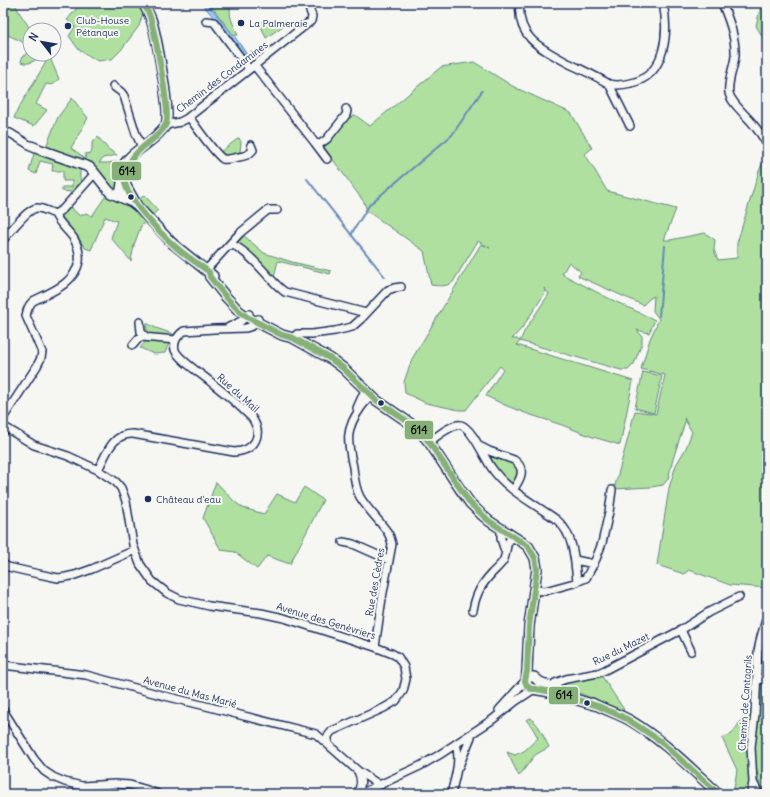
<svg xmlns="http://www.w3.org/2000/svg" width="770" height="797" font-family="Delius,sans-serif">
  <rect width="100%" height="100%" fill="#f6f6f2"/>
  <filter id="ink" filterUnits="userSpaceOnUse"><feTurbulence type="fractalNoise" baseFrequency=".025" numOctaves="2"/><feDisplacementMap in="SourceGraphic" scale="8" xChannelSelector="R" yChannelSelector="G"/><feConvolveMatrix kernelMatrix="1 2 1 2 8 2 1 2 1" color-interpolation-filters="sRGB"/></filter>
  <g filter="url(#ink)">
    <path fill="#afe0a0" stroke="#65887f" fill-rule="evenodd" d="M3 3H15L19 12 31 30H30V47L19 40 3 33Z
      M81 3H94L95 4 97 3H143L146 9 143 13 139 26 121 50 112 59 98 61 79 50 69 36 75 27 67 20Z
      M209 3H231C228 17 233 23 238 35L234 36Z
      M760 3H767V44L756 26 761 5Z
      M262 21 282 25 283 26 266 38 260 24 261 22Z
      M30 49V54H45L50 58 59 79 52 85 46 84 36 104 47 110 34 126 14 118 18 109 46 62 39 58C32 62 28 65 21 62L22 58Z
      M474 62 514 87 571 113 592 148 585 154 607 191 676 209 664 240H670L705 233 715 240 714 250 718 260 737 258V243L759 171 767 153V588L730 585 689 570 684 574 657 565 669 488 676 465 686 448 692 432 684 418 685 422 673 459 668 479 663 485 651 487 614 489 628 438 635 411 656 414 665 375 641 369 650 339 659 319 653 311 654 296 649 299 643 305 578 276 581 272 569 262 562 274 608 298 655 320 649 333 637 330 642 336V343L634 364 628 370H621L520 341 517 345 633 381 620 445 590 436 562 425 528 414 507 406 486 396 503 369 500 366 466 410H459L426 403 405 393 404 382 412 359 481 244 490 248 478 241 453 282C446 287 439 286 431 285L424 251 367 211 364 202 323 146 346 120 355 115 370 126 441 67ZM544 288 549 294 525 330 520 341 517 339H512L522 328 545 293Z
      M72 98 88 118 71 148 81 155 85 159 84 162 45 149 58 117Z
      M98 137 108 149 117 155 103 158 99 163H108L121 161 118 186 115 190H113L96 168 86 159 85 154 91 153 92 150V143Z
      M239 138 241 142 240 152 226 155H222L220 152Z
      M35 150 76 165V168L80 169V177L81 181 71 192 62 191V187H72V181H63V171H52L53 164 40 161 36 174 29 171Z
      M107 194 131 207 144 195 158 210 141 226 134 245 131 261 111 238 117 221 105 217 91 250 85 248 76 234 62 217 70 207 80 216 86 213 92 216Z
      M243 235 264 253 292 262 331 271 330 274 278 261 274 277 237 244Z
      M146 323 156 328 173 334 172 337 149 334 147 330Z
      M147 340 168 342 169 343 165 353 154 354 140 348Z
      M643 372 662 376 654 413 635 408Z
      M489 455C504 460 526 461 514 482L510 484 498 472 489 458Z
      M216 482 235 502 243 508 264 514 277 494 295 502 304 487 323 500 290 564 267 556 257 569 235 552 221 550 203 518Z
      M767 643V794H763L758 777 756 766 755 745 758 724 763 644Z
      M601 675 623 708 624 710 623 711 562 686C571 680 590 677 601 675Z
      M754 708 746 752 748 753 751 778 748 794H733L737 770 722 738 732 734 744 716Z
      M531 718 539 727 549 747 535 755 519 776 507 752 515 755 524 751 538 738 532 727 526 720Z"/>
    <path fill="#96c6f1" stroke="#658ab6" d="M201 3H207L235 37 252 62 248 64 216 20Z"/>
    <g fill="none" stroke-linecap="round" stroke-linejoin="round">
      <path stroke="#658ab6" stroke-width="2" d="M307 179 385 277
        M352 234 353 231 370 204 452 135 482 91
        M659 316 665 246"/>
      <defs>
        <path id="minor" d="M520 3C516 38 542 49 568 63 582 70 596 76 609 84 617 86 623 85 631 83 666 76 669 32 663 3
          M722 3C729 20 736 38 735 56 734 68 727 81 729 93 731 103 746 115 753 124 758 130 763 137 767 144
          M206 21 214 22 249 69
          M254 65 315 143 320 144 327 139 346 115 347 111 346 109
          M609 84 630 126
          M113 86 121 92 124 96 136 134 142 147
          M189 117C194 124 217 156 223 159 228 160 234 158 239 157 245 156 249 155 253 150L251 145
          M166 125 180 122 186 119 307 24 311 21 312 16 307 3
          M3 132 10 133 31 146
          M315 143 327 159
          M3 240C9 233 28 208 37 208 43 208 49 212 55 214
          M228 246 240 233 263 214 268 210H277
          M206 270 228 246 233 245C246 251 259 266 269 277 274 282 279 288 285 292L366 313
          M140 322 141 332 146 337
          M229 327C237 324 244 320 249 314
          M293 338 297 334H312L335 331 352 327 361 319 388 290 394 288 401 287
          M133 345 139 338 142 337 176 340
          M372 396C367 400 363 404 360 409 344 431 348 443 353 467 354 477 355 488 360 497 368 510 380 521 388 533L390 537 392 544 382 598 375 647
          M357 408 365 390
          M3 418 37 366 41 358 42 352 26 316C27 310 28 306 33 301 51 292 74 284 79 262 80 254 78 246 74 239 68 230 59 224 55 214L63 209 95 173
          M3 426 34 445 68 456 98 470 116 482 121 488 126 501 133 545 140 564 152 581 167 593 179 599 209 606 261 613 284 618 375 647 393 654 398 657 404 667 406 679 403 691 396 701 384 708 332 731 328 736V744
          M429 442C436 437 453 423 461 425 472 428 484 457 491 467 507 491 534 503 557 520 574 534 575 562 577 582
          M479 446 489 451 514 460C527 469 520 480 513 490
          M98 470C106 455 112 433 133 434L234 452C254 451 264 436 252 418 240 406 226 394 212 383 204 376 178 359 175 350 173 342 178 335 184 331L214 329 246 328 252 326 255 324 258 319
          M501 529V539L505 551
          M343 542 353 544 389 560
          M575 560 594 564
          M3 564 8 567 34 573 58 578 66 577 75 575 92 569 135 550
          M535 590 545 591 574 583 586 578 596 559 602 543 609 512 612 490
          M473 610C476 594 481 585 492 573 496 569 502 564 504 559 508 550 504 542 514 537
          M681 630 691 651
          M3 665 86 675 165 696 210 707 244 716 316 734 358 771 378 784 381 785
          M757 681 767 677
          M552 692V687L555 683 566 679 598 673 605 670 681 630 709 612 739 597
          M3 710 34 759 44 771 53 777 65 782 82 786 115 784 130 785 144 789 158 794
          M499 710 525 681
          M459 766 471 737V734
          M356 794C362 787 362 780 358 771
          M360 794 420 766 439 755 492 720 516 701 534 689
          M451 794C455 778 461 760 456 744
          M751 794 753 782
          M759 794 753 782 751 747 755 714 758 651 761 637 767 616"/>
        <path id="tertiary" d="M31 146 41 150 89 167 93 171 109 191 111 193 132 202 137 206 172 243 213 276
          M125 177 126 186 136 204
          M121 197C119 192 122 188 122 182 122 177 121 172 123 167 127 155 149 144 158 134 161 131 164 128 166 125 171 113 156 34 151 19 149 14 146 8 143 3
          M209 272 210 277 226 297 239 311 247 317 282 335 293 338 331 359 343 368 376 400 417 428 429 442 460 489 470 503 482 515 489 521 528 546 535 558 537 569 529 626 527 671 526 684 531 689C554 691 575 700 598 706
          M526 680 528 677H534L540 682 557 689
          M592 703C605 710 619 714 631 721 664 741 691 769 719 794"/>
      </defs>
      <use href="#minor" stroke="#1b2f5e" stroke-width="10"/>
      <use href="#tertiary" stroke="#1b2f5e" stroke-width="12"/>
      <use href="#minor" stroke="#f6f6f2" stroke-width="7"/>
      <use href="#tertiary" stroke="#f6f6f2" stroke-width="9"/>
      <defs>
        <path id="bus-1" d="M143 3C145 7 147 10 149 14 154 27 171 114 166 124 159 139 140 145 132 159 128 165 125 174 125 182 126 198 164 237 177 248 187 257 199 264 209 272L210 277 226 297 239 311 247 317 282 335 293 338 331 359 343 368 376 400 417 428 429 442 470 503 489 521 528 546 535 558 537 569 529 626 527 671 525 681 527 686 531 689H536L552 692 598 706 627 719 659 740 719 794"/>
      </defs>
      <use href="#bus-1" stroke="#f6f6f2" stroke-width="9"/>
      <use href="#bus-1" stroke="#85b078" stroke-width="6"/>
    </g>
  </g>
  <g fill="#1b2f5e" stroke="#f6f6f2" stroke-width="1.5">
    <circle cx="241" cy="23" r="4"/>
    <circle cx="68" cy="26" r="4"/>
    <circle cx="131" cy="197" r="3.5"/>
    <circle cx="381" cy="403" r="3.5"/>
    <circle cx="148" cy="499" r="4"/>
    <circle cx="587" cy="703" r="3.5"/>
  </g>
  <g text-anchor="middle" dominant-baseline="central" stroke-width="4" stroke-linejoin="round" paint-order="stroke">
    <g font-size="10" fill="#1b2f5e" stroke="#f6f6f2" text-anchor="start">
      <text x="76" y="20">Club-House<tspan x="76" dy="12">Pétanque</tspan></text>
      <text x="249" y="23">La Palmeraie</text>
      <text x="156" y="499">Château d'eau</text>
    </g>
    <g font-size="10" fill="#1b2f5e" stroke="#f6f6f2">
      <text transform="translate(222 77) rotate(-37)">Chemin des Condamines</text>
      <text transform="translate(238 393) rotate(42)">Rue du Mail</text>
      <text transform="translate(375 582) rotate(-80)">Rue des Cèdres</text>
      <text transform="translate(326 621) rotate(17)">Avenue des Genèvriers</text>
      <text transform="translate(621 649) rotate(-26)">Rue du Mazet</text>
      <text transform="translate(190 692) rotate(15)">Avenue du Mas Marié</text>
      <text transform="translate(745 703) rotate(-86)">Chemin de Cantagrils</text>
    </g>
  </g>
  <g stroke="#f6f6f2" stroke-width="1.5">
    <rect x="111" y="161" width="31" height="20" rx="4" fill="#85b078"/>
    <rect x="404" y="420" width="30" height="20" rx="4" fill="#85b078"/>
    <rect x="548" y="686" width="31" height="19" rx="4" fill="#85b078"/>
  </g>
  <g font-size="11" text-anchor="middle" font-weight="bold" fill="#111">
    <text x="127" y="175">614</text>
    <text x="419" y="434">614</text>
    <text x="564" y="699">614</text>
  </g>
  <rect width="770" height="797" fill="none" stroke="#f6f6f2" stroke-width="16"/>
  <rect x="8" y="8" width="754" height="781" fill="none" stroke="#1b2f5e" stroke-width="1.5" filter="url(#ink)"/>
  <g transform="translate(42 42) rotate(301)"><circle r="19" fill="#f6f6f2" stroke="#9ea6b7"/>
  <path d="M0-3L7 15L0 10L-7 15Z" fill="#1b2f5e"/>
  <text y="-6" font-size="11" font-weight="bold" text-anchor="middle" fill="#1b2f5e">N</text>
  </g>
</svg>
